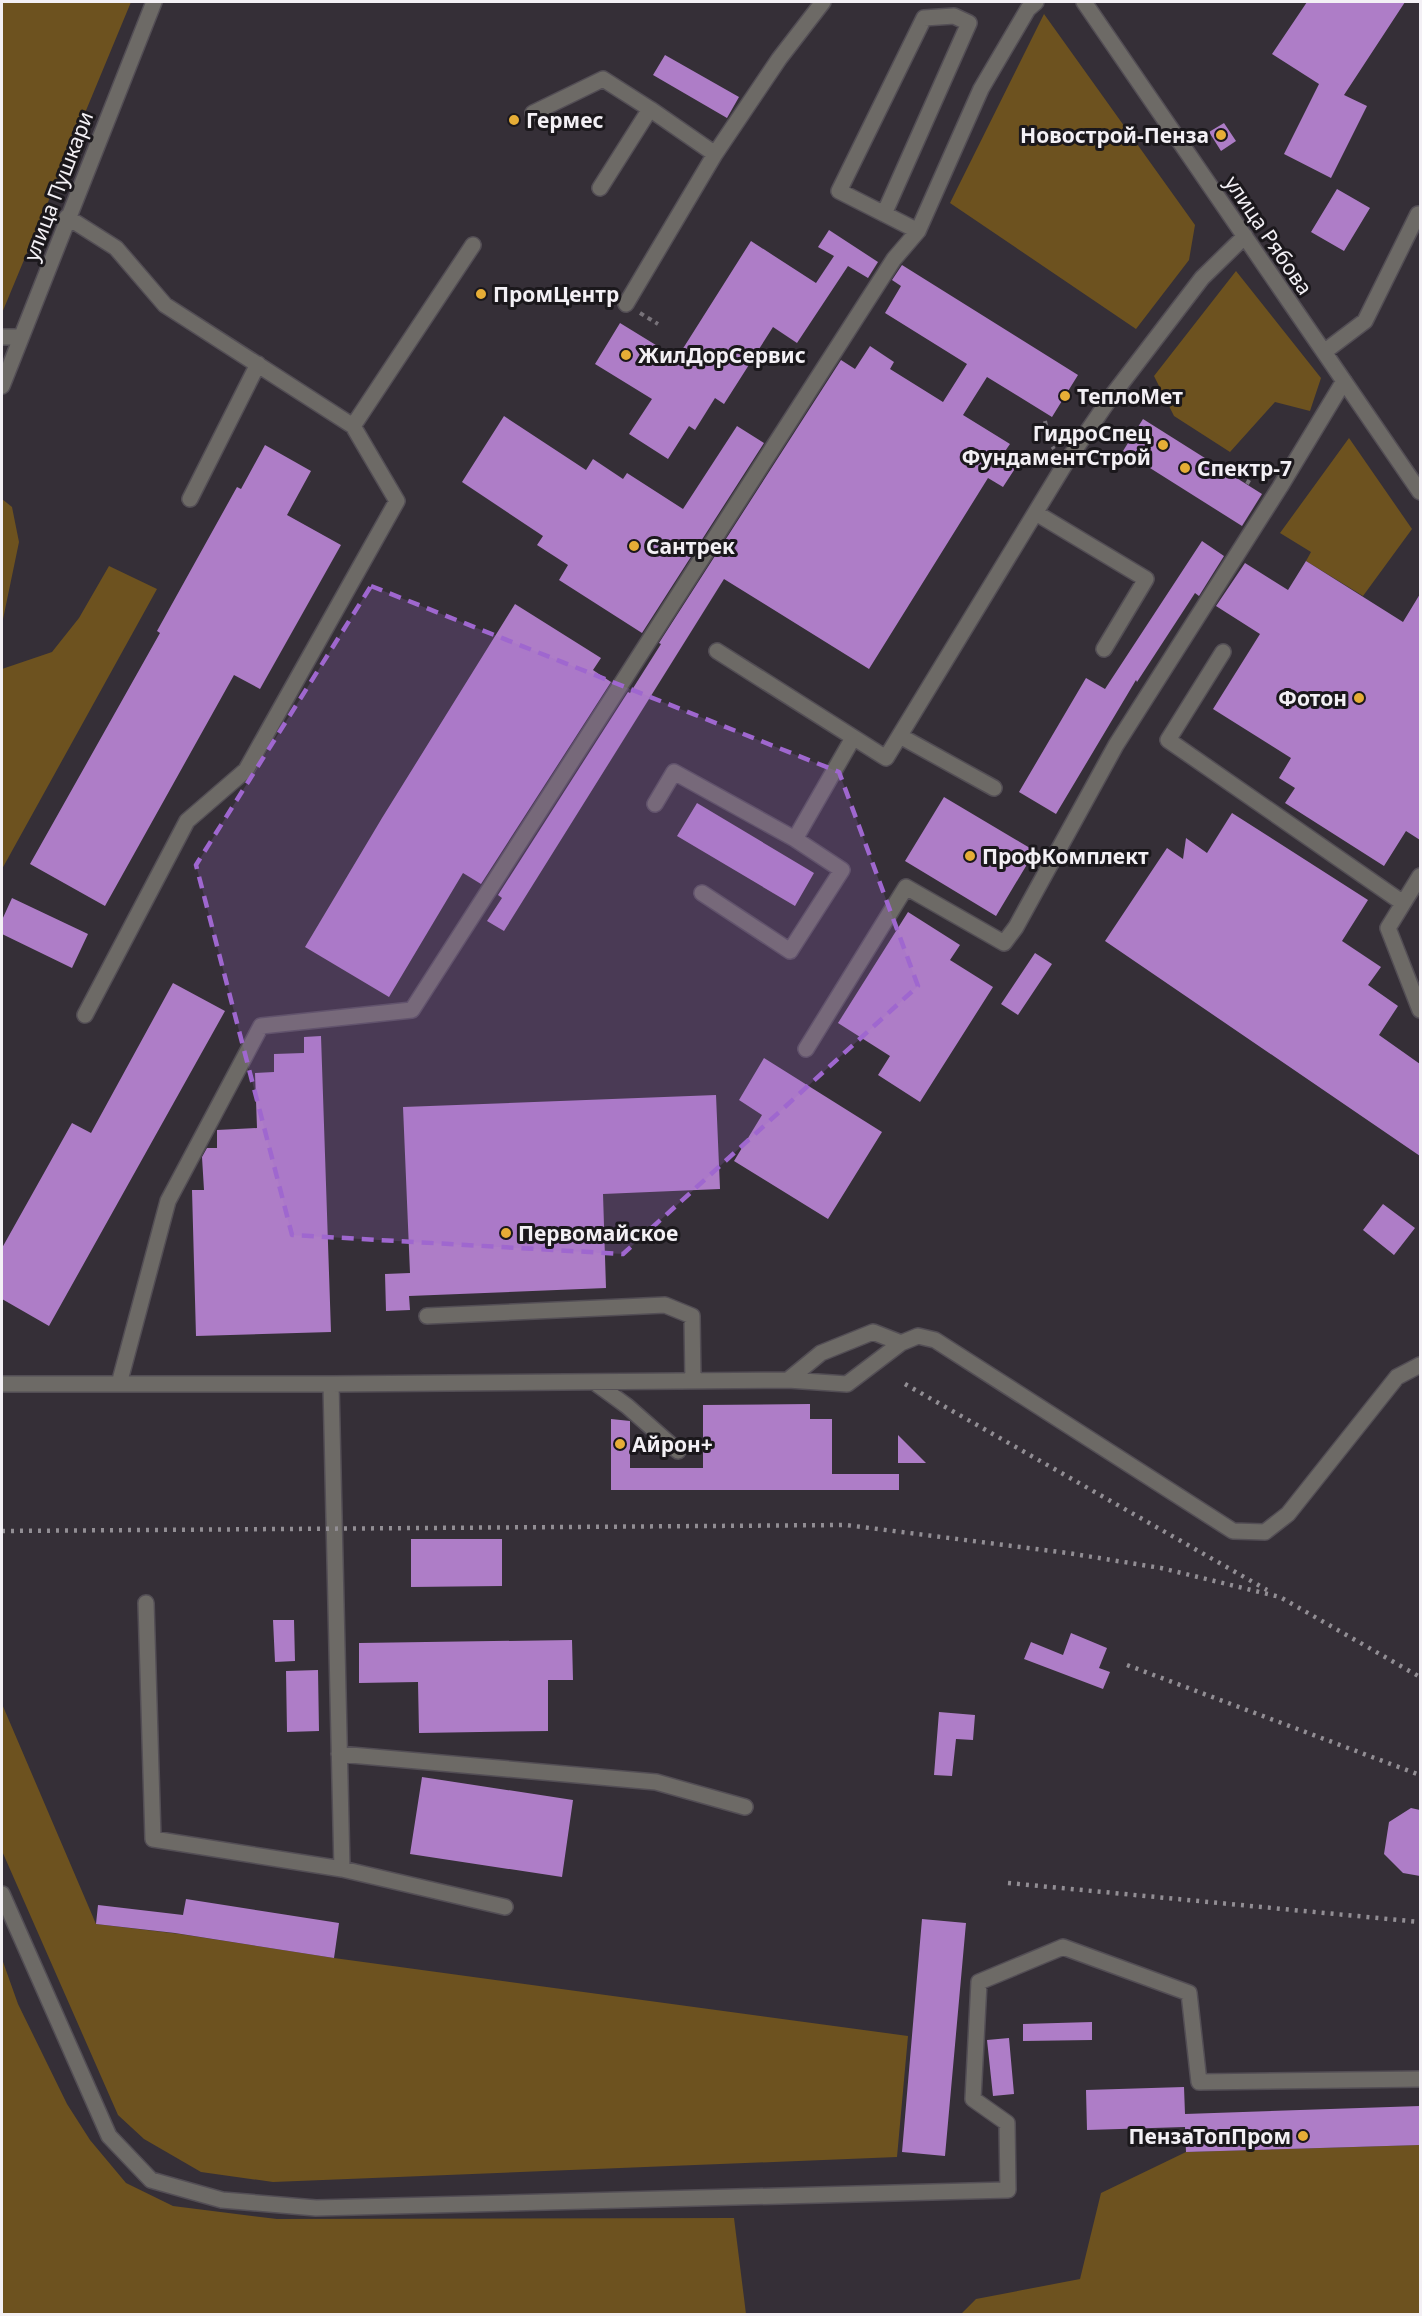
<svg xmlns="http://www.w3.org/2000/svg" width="1422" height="2316" font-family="'Noto Sans',sans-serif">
  <rect width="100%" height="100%" fill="#352f37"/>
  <path fill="#6d521f" d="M2 2H131L2 313Z
    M1044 14 1195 225 1189 260 1136 329 950 203Z
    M1236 271 1321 378 1310 411 1275 402 1230 452 1174 416 1154 376Z
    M1349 438 1412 529 1363 596 1306 561 1311 552 1280 533Z
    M2 499 12 507 19 542 2 624Z
    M109 566 157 589 2 869V669L52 652 79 618Z
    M2 1704 96 1924 180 1934 334 1958 908 2036 897 2157 273 2182 201 2172 144 2139 118 2115 2 1851Z
    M2 1959 18 2004 67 2104 90 2140 126 2183 173 2206 277 2219 734 2218 746 2314H2Z
    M1420 2145V2314H961L976 2299 1080 2279 1101 2193 1186 2152Z"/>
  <path fill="#ae7dc7" d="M1307 2H1405L1344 95 1367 106 1331 178 1284 154 1319 84 1272 54Z
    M665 55 739 97 727 118 653 75Z
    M1224 123 1236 141 1221 151 1209 132Z
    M1337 189 1370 208 1344 251 1311 232Z
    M829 230 878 262 868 278 848 266 797 343 773 327 724 404 715 398 695 430 689 426 668 459 629 434 652 399 595 364 620 323 677 358 751 241 816 283 834 256 818 247Z
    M902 265 1078 375 1052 417 987 377 963 415 1010 444 1001 457 1016 467 1003 487 988 478 869 669 724 579 504 931 487 921 502 898 498 895 628 692 630 693 661 644 659 643 841 360 855 369 870 346 894 362 890 369 943 402 967 364 885 313 901 286 892 280Z
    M504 416 586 470 593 459 623 479 627 473 683 509 737 426 764 443 642 633 559 580 568 565 537 545 543 536 462 482Z
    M1143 419 1262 494 1242 526 1123 451Z
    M265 445 311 471 287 515 341 545 260 689 234 675 105 906 30 864 160 633 157 631 237 487 241 489Z
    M1202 541 1224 556 1199 596 1195 593 1137 682 1136 680 1056 814 1019 792 1086 678 1105 689Z
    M1306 561 1403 622 1420 594V840L1406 831 1384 866 1285 803 1295 788 1279 778 1291 758 1213 709 1260 634 1216 606 1245 563 1288 590Z
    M515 604 601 658 593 670 611 682 481 884 463 873 389 997 305 947 382 818Z
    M944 797 1035 851 996 916 905 861Z
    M697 803 814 873 795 906 677 836Z
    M1232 813 1368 900 1342 941 1381 967 1368 985 1398 1006 1379 1035 1420 1064V1156L1105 941 1167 848 1183 859 1186 838 1207 853Z
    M12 898 88 934 72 968 2 934V920Z
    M908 912 960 945 950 960 993 987 920 1102 878 1075 890 1056 838 1023Z
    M1035 953 1052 964 1018 1015 1001 1004Z
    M173 983 225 1011 49 1326 2 1299V1248L72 1123 91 1133Z
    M321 1036 331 1332 196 1336 192 1190H204L202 1157 207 1148H217V1130L257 1128 255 1073 274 1072V1054L304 1053V1037Z
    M764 1058 882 1132 828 1219 734 1161 762 1115 739 1100Z
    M716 1095 720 1189 603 1194 606 1288 409 1296 410 1310 386 1311 385 1274 410 1273 403 1107Z
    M1383 1204 1415 1228 1394 1255 1363 1230Z
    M810 1404V1419H832V1474H899V1490H611V1419L630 1421V1468H703V1405Z
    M898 1435 926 1463H898Z
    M411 1539H502V1586L411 1587Z
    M273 1620H294L295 1661 275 1662Z
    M1071 1633 1107 1648 1099 1668 1110 1672 1103 1689 1024 1659 1031 1642 1063 1655Z
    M572 1640 573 1680H548V1731L419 1733 418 1682 359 1683V1643Z
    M318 1670 319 1731 287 1732 286 1671Z
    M939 1712 975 1715 973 1740 956 1739 952 1776 934 1775Z
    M422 1777 573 1800 562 1877 410 1854Z
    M1411 1808 1420 1810V1876L1403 1873 1384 1854 1389 1822Z
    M186 1899 339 1923 334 1958 175 1933 96 1924 98 1905 183 1915Z
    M922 1919 966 1923 945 2156 902 2152Z
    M1092 2022V2040L1023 2041V2024Z
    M1009 2038 1014 2094 993 2096 987 2040Z
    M1184 2087 1185 2114 1420 2106V2145L1186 2152 1185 2127 1087 2130 1086 2090Z"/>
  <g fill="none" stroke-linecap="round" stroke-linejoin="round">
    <defs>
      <path id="minor" d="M1084 2 1420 492
        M533 113 603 79 650 109
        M600 188 650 109 715 154 779 59 823 2
        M884 214 969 23 954 16 924 18 839 191 918 231
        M67 217 116 248 165 305 353 426 397 501 246 770 187 821 85 1015
        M626 304 715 154
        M2 337H21
        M1324 352 1365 321 1418 214
        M2 386 154 2
        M353 426 473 245
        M190 499 258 364
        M1036 513 1146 579 1104 649
        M717 651 886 758 1065 464 1111 397 1202 278 1245 236
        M1223 652 1168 740 1403 903
        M900 736 994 788
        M655 804 674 772 795 839 853 738
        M1420 876 1388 928 1420 1010
        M702 893 790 951 842 870 795 839
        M806 1049 906 887 1004 943 1016 927 1116 745 1280 487 1344 381
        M427 1316 665 1305 692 1316 693 1381
        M788 1380 821 1353 873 1332 901 1343
        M594 1382 627 1406 678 1451
        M2 1384H331L788 1380 847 1384 901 1343 918 1336 935 1340 1233 1531 1265 1532 1288 1514 1397 1377 1420 1365
        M119 1384 168 1201 261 1026 412 1010 894 259 918 231 981 89 1028 9 1036 2
        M331 1384 342 1869
        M146 1603 153 1839 342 1869 505 1907
        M339 1754 656 1782 745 1807
        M2 1894 109 2136 151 2180 222 2200 316 2208 1008 2190 1007 2123 973 2099 979 1982 1063 1947 1189 1993 1199 2082 1420 2079"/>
    </defs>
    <use href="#minor" stroke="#534e55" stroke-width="18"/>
    <path stroke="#78737a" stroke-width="4" stroke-dasharray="4.5 4.5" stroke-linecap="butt" d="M640 313 658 324
      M1045 421 1050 443 1054 449
      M1247 484 1255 470 1267 478"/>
    <use href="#minor" stroke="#6d6a66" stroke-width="15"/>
    <path stroke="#928e94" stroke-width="4.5" stroke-dasharray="3 6" stroke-linecap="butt" d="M905 1384 1267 1590
      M2 1531 846 1525 1068 1553 1161 1568 1280 1597 1420 1677
      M1127 1665 1420 1775
      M1008 1883 1420 1922"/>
  </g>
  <path fill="#9f67cf" fill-opacity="0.2" stroke="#9f67cf" stroke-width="4.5" stroke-dasharray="12 8" stroke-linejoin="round" d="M371 586 839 772 918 986 623 1254 292 1235 196 865Z"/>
  <g fill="#e6ad36" stroke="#1b181c" stroke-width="2">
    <circle cx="514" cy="120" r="6"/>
    <circle cx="1221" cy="135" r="6"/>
    <circle cx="481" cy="294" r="6"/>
    <circle cx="626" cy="355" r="6"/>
    <circle cx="1065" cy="396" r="6"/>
    <circle cx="1163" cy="445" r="6"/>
    <circle cx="1185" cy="468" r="6"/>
    <circle cx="634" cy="546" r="6"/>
    <circle cx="1359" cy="698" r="6"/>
    <circle cx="970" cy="856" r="6"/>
    <circle cx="506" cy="1233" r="6"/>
    <circle cx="620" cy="1444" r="6"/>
    <circle cx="1303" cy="2136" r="6"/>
  </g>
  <g text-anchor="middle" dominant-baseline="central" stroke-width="6" stroke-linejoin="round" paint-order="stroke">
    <g font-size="21" font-weight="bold" fill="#f3f0f5" stroke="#1b181c" text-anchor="start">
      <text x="526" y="120">Гермес</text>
      <text x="1209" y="135" text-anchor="end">Новострой-Пенза</text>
      <text x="493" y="294">ПромЦентр</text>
      <text x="638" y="355">ЖилДорСервис</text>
      <text x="1077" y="396">ТеплоМет</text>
      <text x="1151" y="433" text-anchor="end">ГидроСпец<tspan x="1151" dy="24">ФундаментСтрой</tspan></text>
      <text x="1197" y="468">Спектр-7</text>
      <text x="646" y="546">Сантрек</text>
      <text x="1347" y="698" text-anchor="end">Фотон</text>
      <text x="982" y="856">ПрофКомплект</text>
      <text x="518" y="1233">Первомайское</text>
      <text x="632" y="1444">Айрон+</text>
      <text x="1291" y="2136" text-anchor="end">ПензаТопПром</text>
    </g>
    <g font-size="21" fill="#f3f0f5" stroke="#1b181c">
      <text transform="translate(58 186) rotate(-69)">улица Пушкари</text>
      <text transform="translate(1269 235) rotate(56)">улица Рябова</text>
    </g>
  </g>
  <rect width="1422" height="2316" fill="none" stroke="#f3f0f5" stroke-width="6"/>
</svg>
